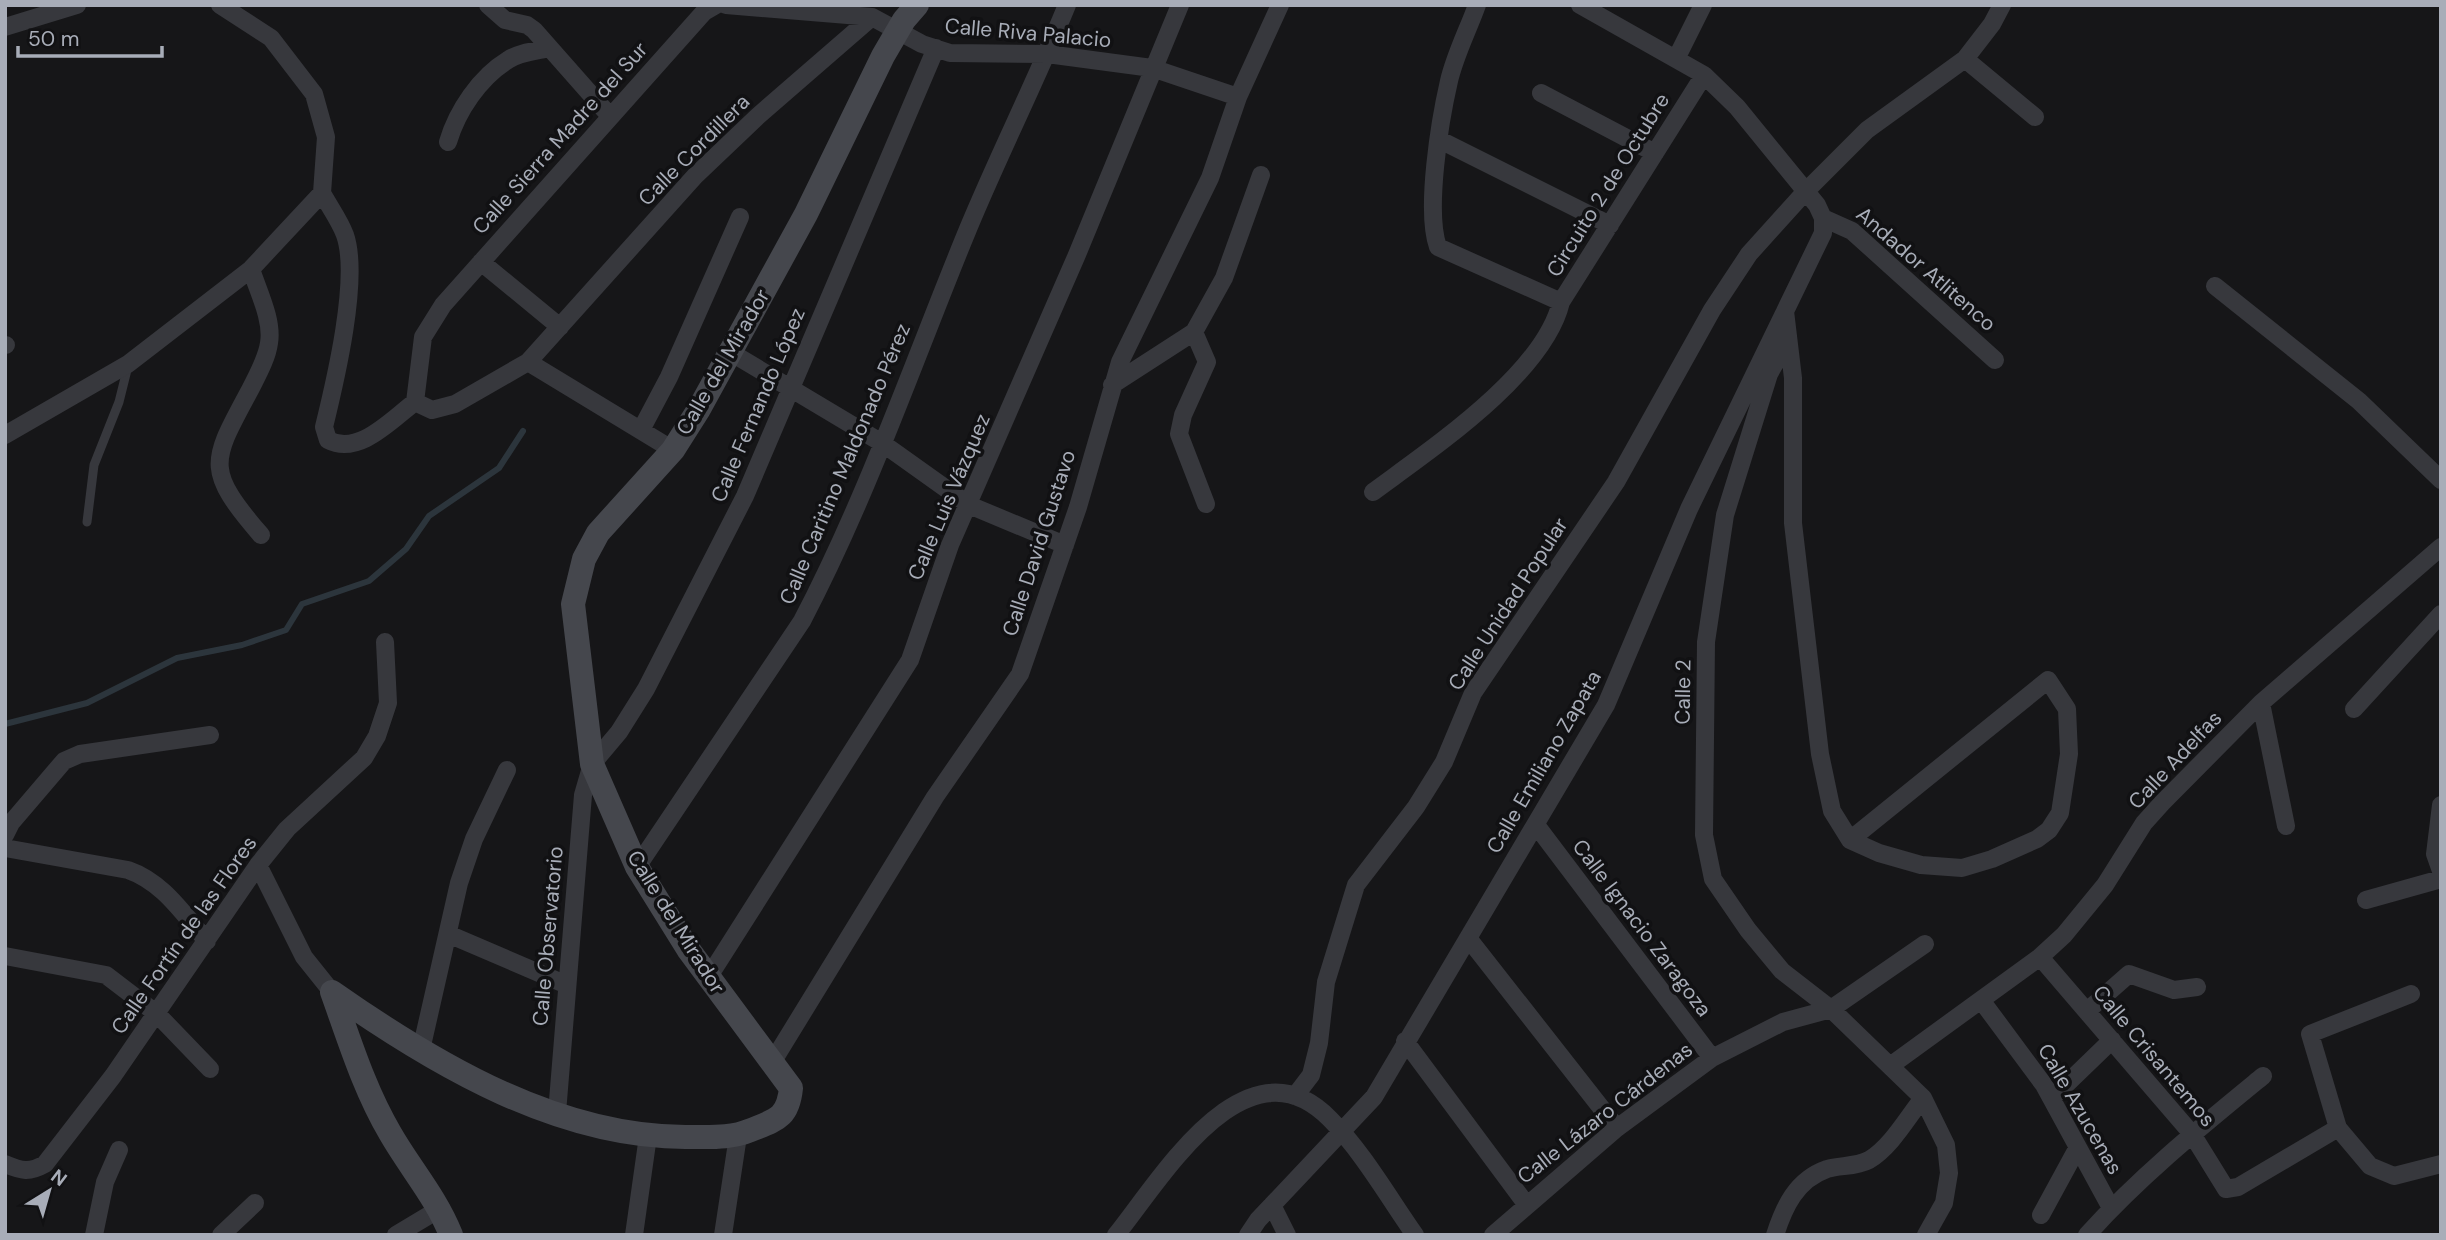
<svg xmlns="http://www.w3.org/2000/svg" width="2446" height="1240" font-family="'DM Sans',sans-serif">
  <rect width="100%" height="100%" fill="#161618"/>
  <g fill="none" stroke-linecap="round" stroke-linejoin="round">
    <path stroke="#2c353c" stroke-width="6" d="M5 724 87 703 177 658 242 645 286 630 302 604 369 581 406 549 429 516 499 468 523 431"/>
    <path stroke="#37383d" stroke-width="9" d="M87 522 94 465 119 402 128 366"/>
    <path stroke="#37383d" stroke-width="18" d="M488 5 505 20 527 25 534 30 609 115
      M726 5 872 17 922 44 950 53 1047 54 1152 68 1238 97
      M1477 5C1468 30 1455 55 1449 81 1440 120 1425 211 1438 247L1561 302
      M5 27 77 5
      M1677 57 1703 5
      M1965 59 2035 117
      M1541 93 1655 153
      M1440 140 1610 225
      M448 142C457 111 480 77 508 60 520 52 536 51 550 48
      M322 193C329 206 340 221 345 235 360 278 335 382 324 427L328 440C359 456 391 420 415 402
      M1823 218 1852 231 1995 360
      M481 262 560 327
      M251 269C258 291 273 320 269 343 267 358 258 374 251 388 212 461 203 468 261 535
      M2215 286 2359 401 2441 480
      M1785 311 1793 378V523L1820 754 1832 811 1850 840 1879 853 1921 865 1962 868 1992 859 2037 839 2049 830 2060 813 2069 754 2067 709 2048 680 1850 840
      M1194 332 1207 362 1183 415 1179 434 1206 504
      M1788 340 1769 374 1725 515 1706 642 1704 835 1713 879 1748 930 1782 971 1831 1009 1923 1098 1946 1145 1949 1173 1944 1203 1926 1235
      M5 345H6
      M730 352 882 443 969 505 1065 545
      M528 362 673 450
      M1112 385 1194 332 1224 278 1261 175
      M415 402 432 410 455 404 528 362 695 176 758 116 872 17
      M415 402 423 337 443 305 704 12 716 5
      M641 430 669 377 740 217
      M5 435 128 364 251 269 322 193 326 137 314 94 271 38 220 5
      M1373 492C1431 449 1544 374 1561 302L1704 75
      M2261 703 2286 826
      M2354 709 2441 614
      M2441 805 2435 854 2441 871
      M1536 825 1712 1058
      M5 835 11 823 64 761 80 754 210 735
      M5 848 128 870C163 882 183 914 207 941
      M258 865 304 957 332 992
      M637 867 802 621C868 495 914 360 968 229 999 154 1036 81 1067 5
      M2366 900 2441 879
      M448 934 567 985
      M1468 938 1617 1128
      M5 956 106 975 157 1014 210 1069
      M2040 957 2192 1134 2226 1189 2238 1187 2338 1128
      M708 978 910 660 950 545 1076 257 1180 5
      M2411 994 2310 1034 2338 1128 2370 1166 2394 1176 2441 1164
      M1981 1000 2044 1085 2111 1208
      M2087 1011 2129 974 2174 990 2197 987
      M1405 1041 1526 1204
      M421 1050 459 883 474 839 507 770
      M773 1061 935 797 1020 674 1078 507 1120 362 1210 178 1238 97 1280 5
      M1890 1066 2040 957 2064 935 2105 885 2144 823 2162 803 2261 703 2441 547
      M1295 1096 1311 1075 1319 1043 1326 982 1356 885 1416 807 1444 762 1473 693 1616 482 1712 310 1749 254 1805 192 1867 130 1965 59 1992 24 2002 5
      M2052 1098 2112 1040
      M557 1113 583 795 592 764 619 732 646 689 745 496 936 48
      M5 1164C22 1171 29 1173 45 1164L113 1076 258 865 287 829 364 758 377 736 388 703 385 642
      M1272 1205 1287 1235
      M2041 1215 2078 1147
      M94 1235 105 1182 119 1150
      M221 1235 255 1203
      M396 1235 441 1208
      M634 1235 648 1136
      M723 1235 738 1136
      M1116 1235C1162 1178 1246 1034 1330 1119 1362 1151 1389 1198 1415 1235
      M1248 1235 1258 1220 1374 1097 1606 705 1689 509 1823 233V218L1817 205 1737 107 1704 75 1580 5
      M1493 1235 1617 1128 1712 1058 1783 1022 1831 1009 1925 944
      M1775 1235C1784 1207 1796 1180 1827 1169 1840 1165 1856 1167 1869 1160 1891 1147 1907 1118 1923 1098
      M2087 1235C2140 1176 2202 1126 2263 1076"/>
    <path stroke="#45474d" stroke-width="24" d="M332 992C436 1065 562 1140 693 1137 713 1137 732 1138 751 1130 776 1120 788 1118 791 1088L688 949 637 867 592 764 573 604 584 559 598 533 673 450 699 409 806 214 883 56 904 20 917 5
      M332 992C349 1039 364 1089 390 1133 410 1168 436 1197 451 1235"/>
  </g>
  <g text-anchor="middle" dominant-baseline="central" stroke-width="7" stroke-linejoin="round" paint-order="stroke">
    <g font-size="21" fill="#a8adb8" stroke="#111113">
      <text transform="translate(1028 33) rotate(5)">Calle Riva Palacio</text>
      <text transform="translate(560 138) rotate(-48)">Calle Sierra Madre del Sur</text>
      <text transform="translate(694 150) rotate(-45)">Calle Cordillera</text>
      <text transform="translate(1608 185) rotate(-58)">Circuito 2 de Octubre</text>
      <text transform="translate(1926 269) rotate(41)">Andador Atlitenco</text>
      <text transform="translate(723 362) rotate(-60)">Calle del Mirador</text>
      <text transform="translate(758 405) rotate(-67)">Calle Fernando López</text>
      <text transform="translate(845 464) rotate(-67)">Calle Caritino Maldonado Pérez</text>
      <text transform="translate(949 497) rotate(-67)">Calle Luis Vázquez</text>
      <text transform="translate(1039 543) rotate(-72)">Calle David Gustavo</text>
      <text transform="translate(1508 604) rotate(-57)">Calle Unidad Popular</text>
      <text transform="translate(1683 692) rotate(-89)">Calle 2</text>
      <text transform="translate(2175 760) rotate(-47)">Calle Adelfas</text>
      <text transform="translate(1544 762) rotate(-60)">Calle Emiliano Zapata</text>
      <text transform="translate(676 922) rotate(58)">Calle del Mirador</text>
      <text transform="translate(1642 928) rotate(53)">Calle Ignacio Zaragoza</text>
      <text transform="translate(184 935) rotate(-55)">Calle Fortín de las Flores</text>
      <text transform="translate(548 936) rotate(-85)">Calle Observatorio</text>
      <text transform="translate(2154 1056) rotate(50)">Calle Crisantemos</text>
      <text transform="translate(2080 1109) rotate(60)">Calle Azucenas</text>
      <text transform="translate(1605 1113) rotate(-38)">Calle Lázaro Cárdenas</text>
    </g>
  </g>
  <rect width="2446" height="1240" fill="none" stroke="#a8adb8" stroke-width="14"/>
  <g transform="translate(49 1191) rotate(37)" stroke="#111113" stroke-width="5" paint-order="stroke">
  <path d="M0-5L12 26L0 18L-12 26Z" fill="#a8adb8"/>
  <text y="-10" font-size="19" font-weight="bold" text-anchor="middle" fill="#a8adb8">N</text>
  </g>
  <path d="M18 46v10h144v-10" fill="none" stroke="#a8adb8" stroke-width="3.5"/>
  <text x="28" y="46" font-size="21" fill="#a8adb8" stroke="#111113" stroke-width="5" paint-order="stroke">50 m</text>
</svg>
